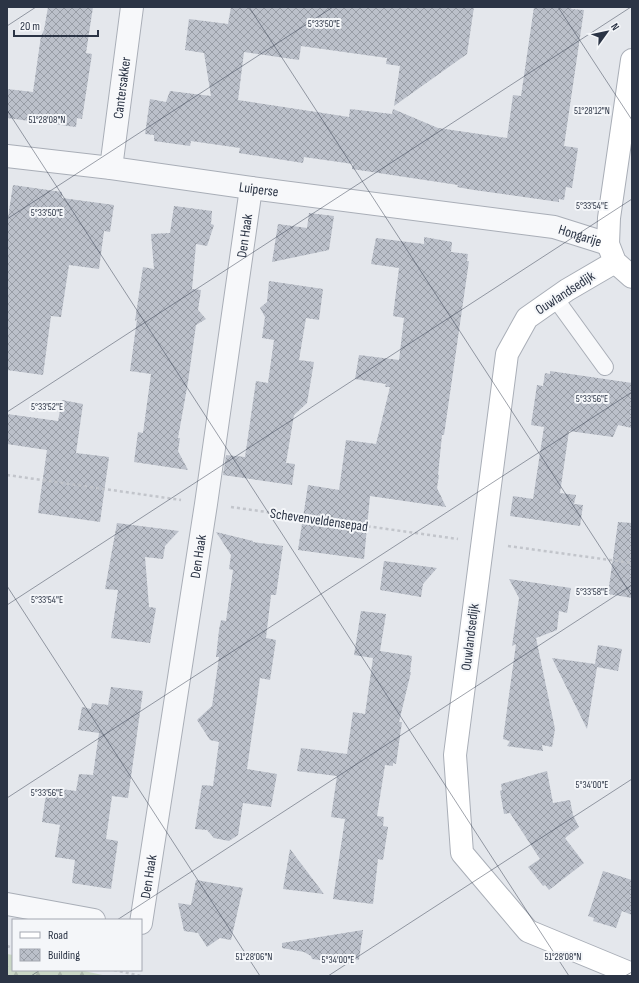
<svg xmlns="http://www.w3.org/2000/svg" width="639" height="983" font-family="'Sofia Sans Condensed',sans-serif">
  <defs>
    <pattern id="forest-firs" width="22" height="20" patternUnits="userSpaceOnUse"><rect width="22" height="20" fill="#c9d6c5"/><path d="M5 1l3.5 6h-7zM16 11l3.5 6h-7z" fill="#adb8ab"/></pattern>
    <pattern id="building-cross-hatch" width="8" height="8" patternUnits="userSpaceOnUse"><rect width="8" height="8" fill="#bbc0ca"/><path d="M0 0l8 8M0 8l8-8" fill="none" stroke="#989da6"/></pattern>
  </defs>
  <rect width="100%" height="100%" fill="#e4e7ec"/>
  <path fill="url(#forest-firs)" d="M7 954 13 955V970H80L107 976H7Z"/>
  <path fill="url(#building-cross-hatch)" d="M48 7H93L86 53 92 54 82 119 77 118 76 127 7 118V89L33 92 41 36 44 30Z
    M231 7H474L467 54 394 106 400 66 386 64 387 58 301 46 299 60 244 52 238 100 349 117 350 109 392 114 393 109 438 128 507 138 513 95 521 96 534 7H572L571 9 584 10 564 146 578 148 572 188 566 187 564 200 559 199V202L474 190 457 187 458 185 352 169 353 164 304 157 303 163 239 153 240 148 191 141 190 146 154 141V135L145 134 150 99 166 102 170 91 211 96 204 53 185 50 189 19 228 24Z
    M13 185 62 192V198L114 205 110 232 104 231 99 269 69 265 61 317 51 316 43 375 7 370V224Z
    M174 206 212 211 211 224 214 225 207 246 196 244 192 289 201 290 198 310 206 319 196 325 188 382 178 438H180L178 451 188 470 134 462 138 432 143 433 151 374 130 371 137 319 135 321 143 267 154 269 151 234 170 233Z
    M309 213 334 216 329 250 272 262 278 224 307 228Z
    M424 237 452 242 451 252 468 254 467 261H469L444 435H442L438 475H439L437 488 446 507 370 496 364 559 298 550 308 485 339 490 346 440 376 444 390 387H385L386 384 355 379 359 355 399 360 404 318 393 316 399 268 371 264 376 238 424 244Z
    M269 281 323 289 319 320 306 318 299 360 314 362 307 403 294 415 286 463 295 464 292 485 223 475 226 455 245 457 256 381 268 383 274 340 262 338 265 317 260 308 267 302Z
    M550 371 632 383V428L618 425 613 437 569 431 560 493 576 495 574 504 583 505 580 526 510 516 513 496 533 499 544 427 531 425 537 385 543 386 545 373 550 374Z
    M62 400 83 404 76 453 109 457 100 522 38 513 47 450 7 444V414L58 421Z
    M618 522 632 523V598L608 594Z
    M117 523 179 531 165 546 163 559 145 557 149 607 156 608 150 643 111 638 118 590 105 589Z
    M216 532 253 541V542L283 546 276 595H271L266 638 276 640 270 680 260 678 247 769 277 774 271 807 243 803 238 835 229 841 214 838 207 830 195 829 202 785 213 786 219 742 210 740 197 720 212 706 219 657H216L219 630 221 620 226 621 233 570 229 569 231 555Z
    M384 561 437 568 423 584 421 597 380 590Z
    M509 579 571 588 567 613 559 611 557 630 536 638 555 729 552 747 542 745 543 751 507 746 510 741 503 739 516 644 512 646 519 598Z
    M361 611 386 614 380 651 412 656 410 672H411L399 722H402L396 764 393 763V766L385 765 377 816 384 817 383 826 388 827 383 860 378 859 373 904 333 899 345 819 331 817 337 776 297 771 301 748 347 754 353 712 365 714 373 658 354 655Z
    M598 645 622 649 618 671 597 667 587 729 552 658 595 664Z
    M111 687 143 691 128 798 112 796 106 839 118 841 111 889 72 883 75 860 55 857 60 825 42 822 47 787 76 791 79 774 93 775 99 733 78 730 82 707 91 709 92 703 108 705Z
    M547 771 553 803 570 800 573 815 579 827 565 838 584 863 549 890 545 885 543 886 528 867 540 859 510 813 504 814 500 791 502 790 501 784Z
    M290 849 324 894 283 889Z
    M603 871 632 880V915L622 911 616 928 593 921 594 918 588 916Z
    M196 880 243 888 231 940 220 938 207 947 198 933 184 931 178 903 191 905Z
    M363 930 359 960 341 957 340 963 312 959 311 956 304 952 282 948V943Z"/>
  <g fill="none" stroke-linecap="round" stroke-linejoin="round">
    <defs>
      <path id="lane" d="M555 298 605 367"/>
      <g id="street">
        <path id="s1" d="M7 156 111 168 251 188 554 227 608 244"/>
        <path id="s2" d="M111 168 132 7"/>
        <path d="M7 904 94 920"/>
        <path id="s3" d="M141 923 206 504 251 188"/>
      </g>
      <path id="secondary" d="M632 60 609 218 608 244 615 262 632 277
        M615 262 567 290 527 318 507 354 455 755 462 853 528 931 632 974"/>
    </defs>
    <use href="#lane" stroke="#a9aeb7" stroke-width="18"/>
    <use href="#street" stroke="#a9aeb7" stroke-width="24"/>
    <use href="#secondary" stroke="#a9aeb7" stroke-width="24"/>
    <path stroke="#c2c5cb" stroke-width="2.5" stroke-dasharray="3 3" stroke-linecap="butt" d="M7 475 181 500
      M231 507 458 539
      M508 546 632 563
      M7 946 13 948
      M114 970 141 976"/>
    <use href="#lane" stroke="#f7f8fa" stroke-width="16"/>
    <use href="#street" stroke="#f7f8fa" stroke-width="22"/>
    <use href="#secondary" stroke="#fff" stroke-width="22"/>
  </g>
  <path fill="none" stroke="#2b3445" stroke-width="1" stroke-opacity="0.45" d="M249 7 632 596M558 7 632 120M7 26 36 7M7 110 569 976M7 219 333 7M7 412 631 7M7 586 260 976M7 605 632 199M7 798 632 392M117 920 632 585M31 976 40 970M328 976 632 779M625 976 632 972"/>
  <g text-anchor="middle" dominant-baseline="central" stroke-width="4" stroke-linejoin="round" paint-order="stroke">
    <g font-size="14" fill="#2b3445" stroke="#f4f6f9">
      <text stroke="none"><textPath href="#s2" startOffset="81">Cantersakker</textPath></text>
      <text stroke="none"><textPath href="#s1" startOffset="254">Luiperse</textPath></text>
      <text stroke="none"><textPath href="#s3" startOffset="695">Den Haak</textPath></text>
      <text stroke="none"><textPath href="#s1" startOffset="579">Hongarije</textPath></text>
      <text transform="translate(565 293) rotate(-33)">Ouwlandsedijk</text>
      <text transform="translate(319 520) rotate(8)">Schevenveldensepad</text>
      <text stroke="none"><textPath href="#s3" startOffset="371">Den Haak</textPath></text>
      <text transform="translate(470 637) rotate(-83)">Ouwlandsedijk</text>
      <text stroke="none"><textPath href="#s3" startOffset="47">Den Haak</textPath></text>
    </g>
  </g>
  <g font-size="10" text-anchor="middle" fill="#2b3445" stroke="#f4f6f9" stroke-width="4" stroke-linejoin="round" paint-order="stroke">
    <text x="324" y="27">5°33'50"E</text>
    <text x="592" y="114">51°28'12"N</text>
    <text x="47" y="123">51°28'08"N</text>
    <text x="592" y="209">5°33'54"E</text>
    <text x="47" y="216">5°33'50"E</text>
    <text x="592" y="402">5°33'56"E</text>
    <text x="47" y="410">5°33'52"E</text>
    <text x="592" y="595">5°33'58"E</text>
    <text x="47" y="603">5°33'54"E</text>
    <text x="592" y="788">5°34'00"E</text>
    <text x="47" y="796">5°33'56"E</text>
    <text x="254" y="960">51°28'06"N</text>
    <text x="563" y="960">51°28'08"N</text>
    <text x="338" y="963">5°34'00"E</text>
  </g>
  <rect width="639" height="983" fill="none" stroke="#2b3445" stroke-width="16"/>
  <rect x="12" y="919" width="130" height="52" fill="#f4f6f9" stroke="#a4a8b1"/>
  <rect x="20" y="932" width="20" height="6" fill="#ffffff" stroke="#a4a8b1"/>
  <text x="48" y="939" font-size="12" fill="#2b3445">Road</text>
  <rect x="20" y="949" width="20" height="12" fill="url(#building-cross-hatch)" stroke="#a4a8b1"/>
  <text x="48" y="959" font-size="12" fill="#2b3445">Building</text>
  <g transform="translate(607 32) rotate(57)" stroke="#f4f6f9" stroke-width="3" paint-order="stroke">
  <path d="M0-3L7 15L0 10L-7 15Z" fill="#2b3445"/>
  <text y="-6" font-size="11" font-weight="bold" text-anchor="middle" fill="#2b3445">N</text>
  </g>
  <path d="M14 30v6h84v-6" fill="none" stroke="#2b3445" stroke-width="2"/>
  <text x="20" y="30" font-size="12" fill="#2b3445" stroke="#f4f6f9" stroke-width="3" paint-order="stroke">20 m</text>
</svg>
